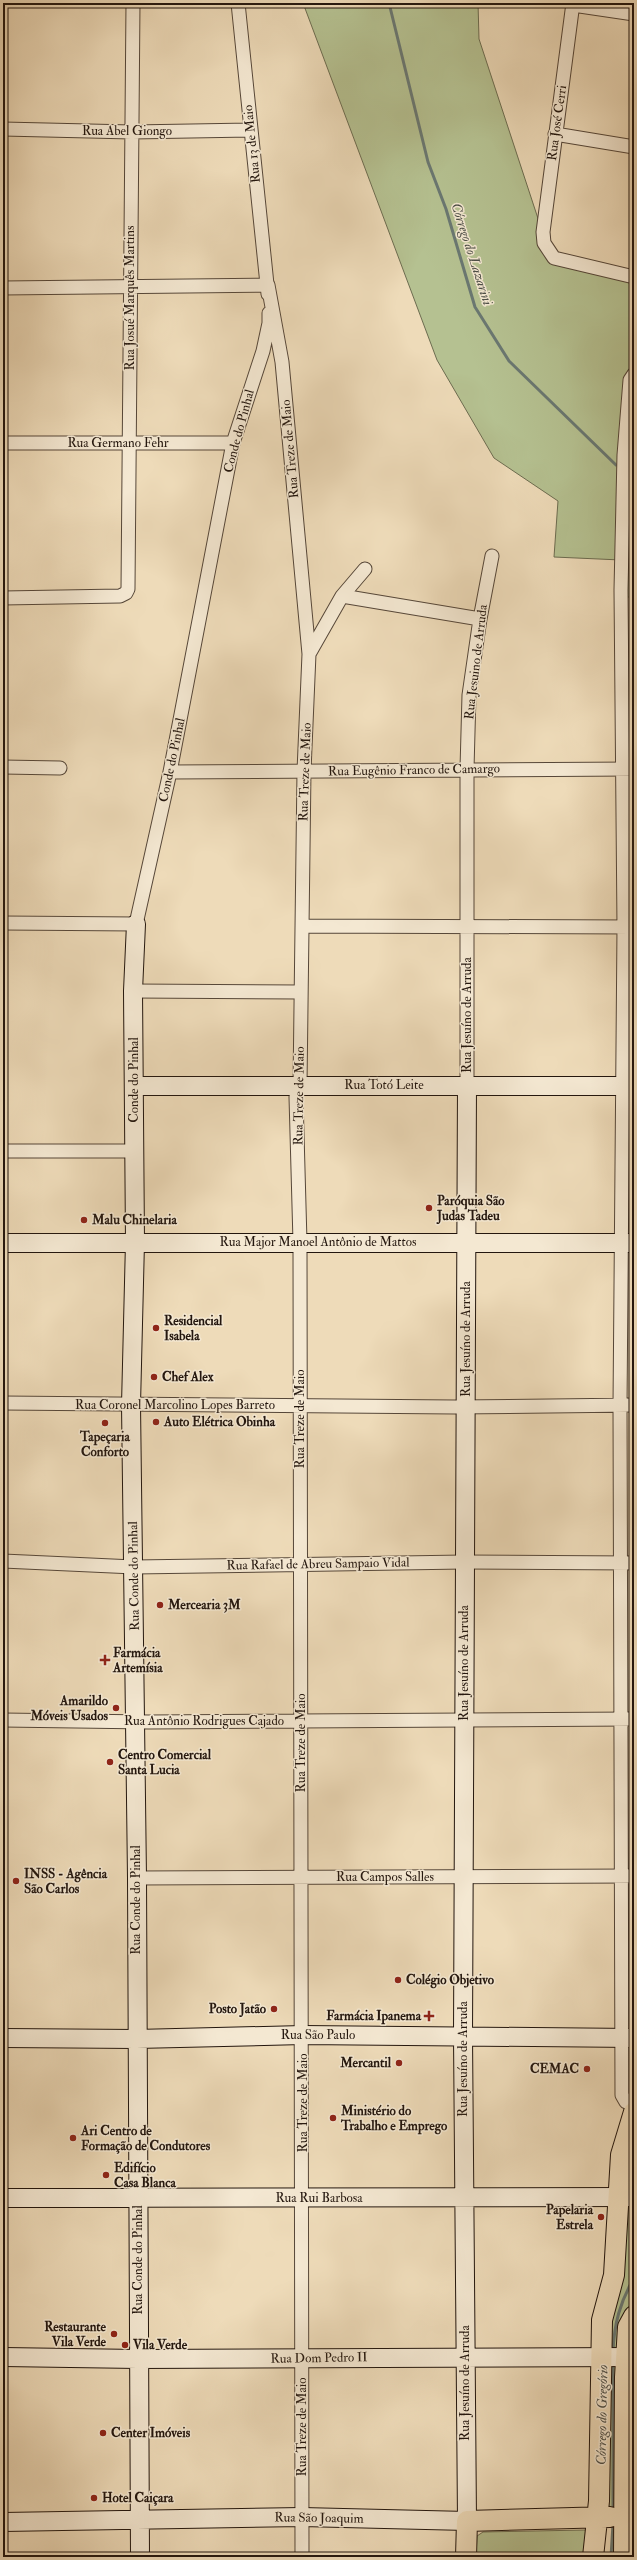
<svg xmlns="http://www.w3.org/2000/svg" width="637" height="2560" font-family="'IM FELL Double Pica',serif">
  <rect width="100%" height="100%" fill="#eedbb9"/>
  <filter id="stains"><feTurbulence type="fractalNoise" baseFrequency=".005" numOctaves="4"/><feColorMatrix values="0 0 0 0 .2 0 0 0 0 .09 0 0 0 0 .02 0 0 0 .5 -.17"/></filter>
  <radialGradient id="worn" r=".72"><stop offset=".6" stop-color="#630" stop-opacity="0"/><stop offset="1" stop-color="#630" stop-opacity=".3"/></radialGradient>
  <path fill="#b5c191" stroke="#6c6c50" d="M303 3H478L479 39 549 252 634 275V597H622L621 560 554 557 558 501 494 458 437 360Z
    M634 1917V1948C628 1943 627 1921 634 1917Z
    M634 2112V2316L625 2517H597L602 2320Z
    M585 2530 588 2535 586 2557H476L477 2536 483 2532Z"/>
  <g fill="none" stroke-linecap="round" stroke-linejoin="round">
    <path stroke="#6a7872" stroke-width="3" d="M389 3 428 162 446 209 475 307 509 361 616 465
      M627 476 634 483
      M613 2352C614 2324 620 2302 634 2278
      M613 2364V2510
      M611 2557 613 2524"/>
    <defs>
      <path id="street" d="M238 3 268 294
        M573 3 543 232 544 243 554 258 634 277
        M573 5 634 14
        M3 129 132 132 250 130
        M555 134 634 147
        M268 285 282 362 309 654 304 771 300 1085 296 1097 300 1242 302 2557
        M3 288 268 285
        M634 374 630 380 624 455 621 590 624 927 620 1406 622 2095 626 2102 634 2103
        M3 443H233
        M342 596 480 619
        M3 598 120 596 126 593 128 589 133 3
        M309 654 342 596 365 569
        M3 767 60 768
        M170 772 634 769
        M3 923 136 924 170 772 233 443 263 351 269 323V313
        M302 926 634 927
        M133 991 300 992
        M467 1085V769L469 695 480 619 492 556
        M3 1151H133
        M3 1403 455 1407 634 1405
        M3 1561 134 1567 464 1562 634 1563
        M3 1720 149 1722 634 1719
        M137 1878 634 1876"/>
      <path id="secondary" d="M136 924 133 991 135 1242 131 1405 137 1878 140 2557
        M134 1086H634
        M3 1243H634
        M3 2038 136 2039 303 2035 634 2038
        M3 2198 634 2197
        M3 2357 138 2359 634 2357
        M3 2522 302 2517 467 2521 463 2036 467 1085"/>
      <path id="primary" d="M466 2557 467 2521 610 2517
        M593 2557 599 2501 602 2320 614 2275 621 2155 634 2112
        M624 2557 625 2377 628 2327 634 2316"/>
    </defs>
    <use href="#street" stroke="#564739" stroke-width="15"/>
    <use href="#secondary" stroke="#23160e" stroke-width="20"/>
    <use href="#primary" stroke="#23160e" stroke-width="22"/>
    <use href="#street" stroke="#f4e8d2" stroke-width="13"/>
    <use href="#secondary" stroke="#f4e8d2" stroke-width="18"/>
    <use href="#primary" stroke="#eedbb9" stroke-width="20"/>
  </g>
  <g fill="#8f2418" stroke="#f4e8d2" stroke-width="1.5">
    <circle cx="429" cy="1208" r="4"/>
    <circle cx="84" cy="1220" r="4"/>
    <circle cx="156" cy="1328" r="4"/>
    <circle cx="154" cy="1377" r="4"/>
    <circle cx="156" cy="1422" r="4"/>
    <circle cx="105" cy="1423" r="4"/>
    <circle cx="160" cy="1605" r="4"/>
    <path d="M103 1654h4v4h4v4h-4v4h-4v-4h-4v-4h4z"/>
    <circle cx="116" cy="1708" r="4"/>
    <circle cx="110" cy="1762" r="4"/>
    <circle cx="16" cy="1881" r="4"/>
    <circle cx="398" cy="1980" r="4"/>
    <circle cx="274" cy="2009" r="4"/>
    <path d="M427 2010h4v4h4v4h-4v4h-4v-4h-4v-4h4z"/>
    <circle cx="399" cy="2063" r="4"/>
    <circle cx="587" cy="2069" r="4"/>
    <circle cx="333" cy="2118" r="4"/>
    <circle cx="73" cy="2138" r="4"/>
    <circle cx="106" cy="2175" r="4"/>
    <circle cx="601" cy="2217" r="4"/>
    <circle cx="114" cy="2334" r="4"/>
    <circle cx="125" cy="2345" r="4"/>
    <circle cx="103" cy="2433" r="4"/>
    <circle cx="94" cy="2498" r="4"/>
  </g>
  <g text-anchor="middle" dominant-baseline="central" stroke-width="3" stroke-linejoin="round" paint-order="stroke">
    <g font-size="13" fill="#23160e" stroke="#f4e8d2">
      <text transform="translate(557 123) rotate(-82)">Rua José Cerri</text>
      <text x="127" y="131">Rua Abel Giongo</text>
      <text transform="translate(252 144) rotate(-96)">Rua 13 de Maio</text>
      <text transform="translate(130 298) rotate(-90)">Rua Josué Marquês Martins</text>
      <text transform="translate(239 431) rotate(-75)">Conde do Pinhal</text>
      <text x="118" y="443">Rua Germano Fehr</text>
      <text transform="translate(290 449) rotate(-95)">Rua Treze de Maio</text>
      <text transform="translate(476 662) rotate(-83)">Rua Jesuino de Arruda</text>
      <text transform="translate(172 760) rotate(-78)">Conde do Pinhal</text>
      <text transform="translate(414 770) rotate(-1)">Rua Eugênio Franco de Camargo</text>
      <text transform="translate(305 772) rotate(-88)">Rua Treze de Maio</text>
      <text transform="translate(467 1015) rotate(-90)">Rua Jesuíno de Arruda</text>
      <text transform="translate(134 1080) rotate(-90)">Conde do Pinhal</text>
      <text x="384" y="1085">Rua Totó Leite</text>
      <text transform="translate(299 1096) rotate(-89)">Rua Treze de Maio</text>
      <text x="318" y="1242">Rua Major Manoel Antônio de Mattos</text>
      <text transform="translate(466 1339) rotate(-90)">Rua Jesuíno de Arruda</text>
      <text x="175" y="1405">Rua Coronel Marcolino Lopes Barreto</text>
      <text transform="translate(300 1419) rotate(-90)">Rua Treze de Maio</text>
      <text transform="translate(318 1564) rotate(-1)">Rua Rafael de Abreu Sampaio Vidal</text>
      <text transform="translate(134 1576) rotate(-91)">Rua Conde do Pinhal</text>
      <text transform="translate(464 1663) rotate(-90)">Rua Jesuíno de Arruda</text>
      <text x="204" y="1721">Rua Antônio Rodrigues Cajado</text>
      <text transform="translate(301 1743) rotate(-90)">Rua Treze de Maio</text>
      <text x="385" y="1877">Rua Campos Salles</text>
      <text transform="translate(136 1900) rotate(-90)">Rua Conde do Pinhal</text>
      <text x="318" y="2035">Rua São Paulo</text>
      <text transform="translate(463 2059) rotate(-90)">Rua Jesuíno de Arruda</text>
      <text transform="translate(303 2103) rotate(-90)">Rua Treze de Maio</text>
      <text x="319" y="2198">Rua Rui Barbosa</text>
      <text transform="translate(138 2260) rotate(-90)">Rua Conde do Pinhal</text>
      <text transform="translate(319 2358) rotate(-1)">Rua Dom Pedro II</text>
      <text transform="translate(465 2383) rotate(-90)">Rua Jesuíno de Arruda</text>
      <text transform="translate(302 2427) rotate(-90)">Rua Treze de Maio</text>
      <text transform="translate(319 2518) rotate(1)">Rua São Joaquim</text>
    </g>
    <g font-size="13" font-weight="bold" fill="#23160e" stroke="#f4e8d2" text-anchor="start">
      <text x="437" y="1201">Paróquia São<tspan x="437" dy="15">Judas Tadeu</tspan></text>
      <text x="92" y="1220">Malu Chinelaria</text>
      <text x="164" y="1321">Residencial<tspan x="164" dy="15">Isabela</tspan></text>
      <text x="162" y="1377">Chef Alex</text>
      <text x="164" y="1422">Auto Elétrica Obinha</text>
      <text x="105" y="1437" text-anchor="middle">Tapeçaria<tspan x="105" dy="15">Conforto</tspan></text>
      <text x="168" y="1605">Mercearia 3M</text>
      <text x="113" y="1653">Farmácia<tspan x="113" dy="15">Artemísia</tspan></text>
      <text x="108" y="1701" text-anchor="end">Amarildo<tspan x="108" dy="15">Móveis Usados</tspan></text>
      <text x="118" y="1755">Centro Comercial<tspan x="118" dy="15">Santa Lucia</tspan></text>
      <text x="24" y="1874">INSS - Agência<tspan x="24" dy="15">São Carlos</tspan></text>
      <text x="406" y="1980">Colégio Objetivo</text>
      <text x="266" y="2009" text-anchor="end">Posto Jatão</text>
      <text x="421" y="2016" text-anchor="end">Farmácia Ipanema</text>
      <text x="391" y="2063" text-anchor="end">Mercantil</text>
      <text x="579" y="2069" text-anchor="end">CEMAC</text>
      <text x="341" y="2111">Ministério do<tspan x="341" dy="15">Trabalho e Emprego</tspan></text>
      <text x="81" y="2131">Ari Centro de<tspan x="81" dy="15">Formação de Condutores</tspan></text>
      <text x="114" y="2168">Edifício<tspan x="114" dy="15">Casa Blanca</tspan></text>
      <text x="593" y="2210" text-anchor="end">Papelaria<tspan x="593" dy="15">Estrela</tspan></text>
      <text x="106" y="2327" text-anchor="end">Restaurante<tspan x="106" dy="15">Vila Verde</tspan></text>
      <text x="133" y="2345">Vila Verde</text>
      <text x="111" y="2433">Center Imóveis</text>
      <text x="102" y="2498">Hotel Caiçara</text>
    </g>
    <g font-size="14" font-style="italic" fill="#4d4f48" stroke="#f4e8d2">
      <text transform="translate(472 254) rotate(72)">Córrego do Lazarini</text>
      <text transform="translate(602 2415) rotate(-89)">Córrego do Gregório</text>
    </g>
  </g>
  <rect width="637" height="2560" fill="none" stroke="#eedbb9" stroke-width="16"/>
  <rect x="4" y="4" width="629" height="2552" fill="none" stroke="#23160e" stroke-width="2"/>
  <rect x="8" y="8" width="621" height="2544" fill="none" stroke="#23160e"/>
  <rect width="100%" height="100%" filter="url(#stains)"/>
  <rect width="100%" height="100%" fill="url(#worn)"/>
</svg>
